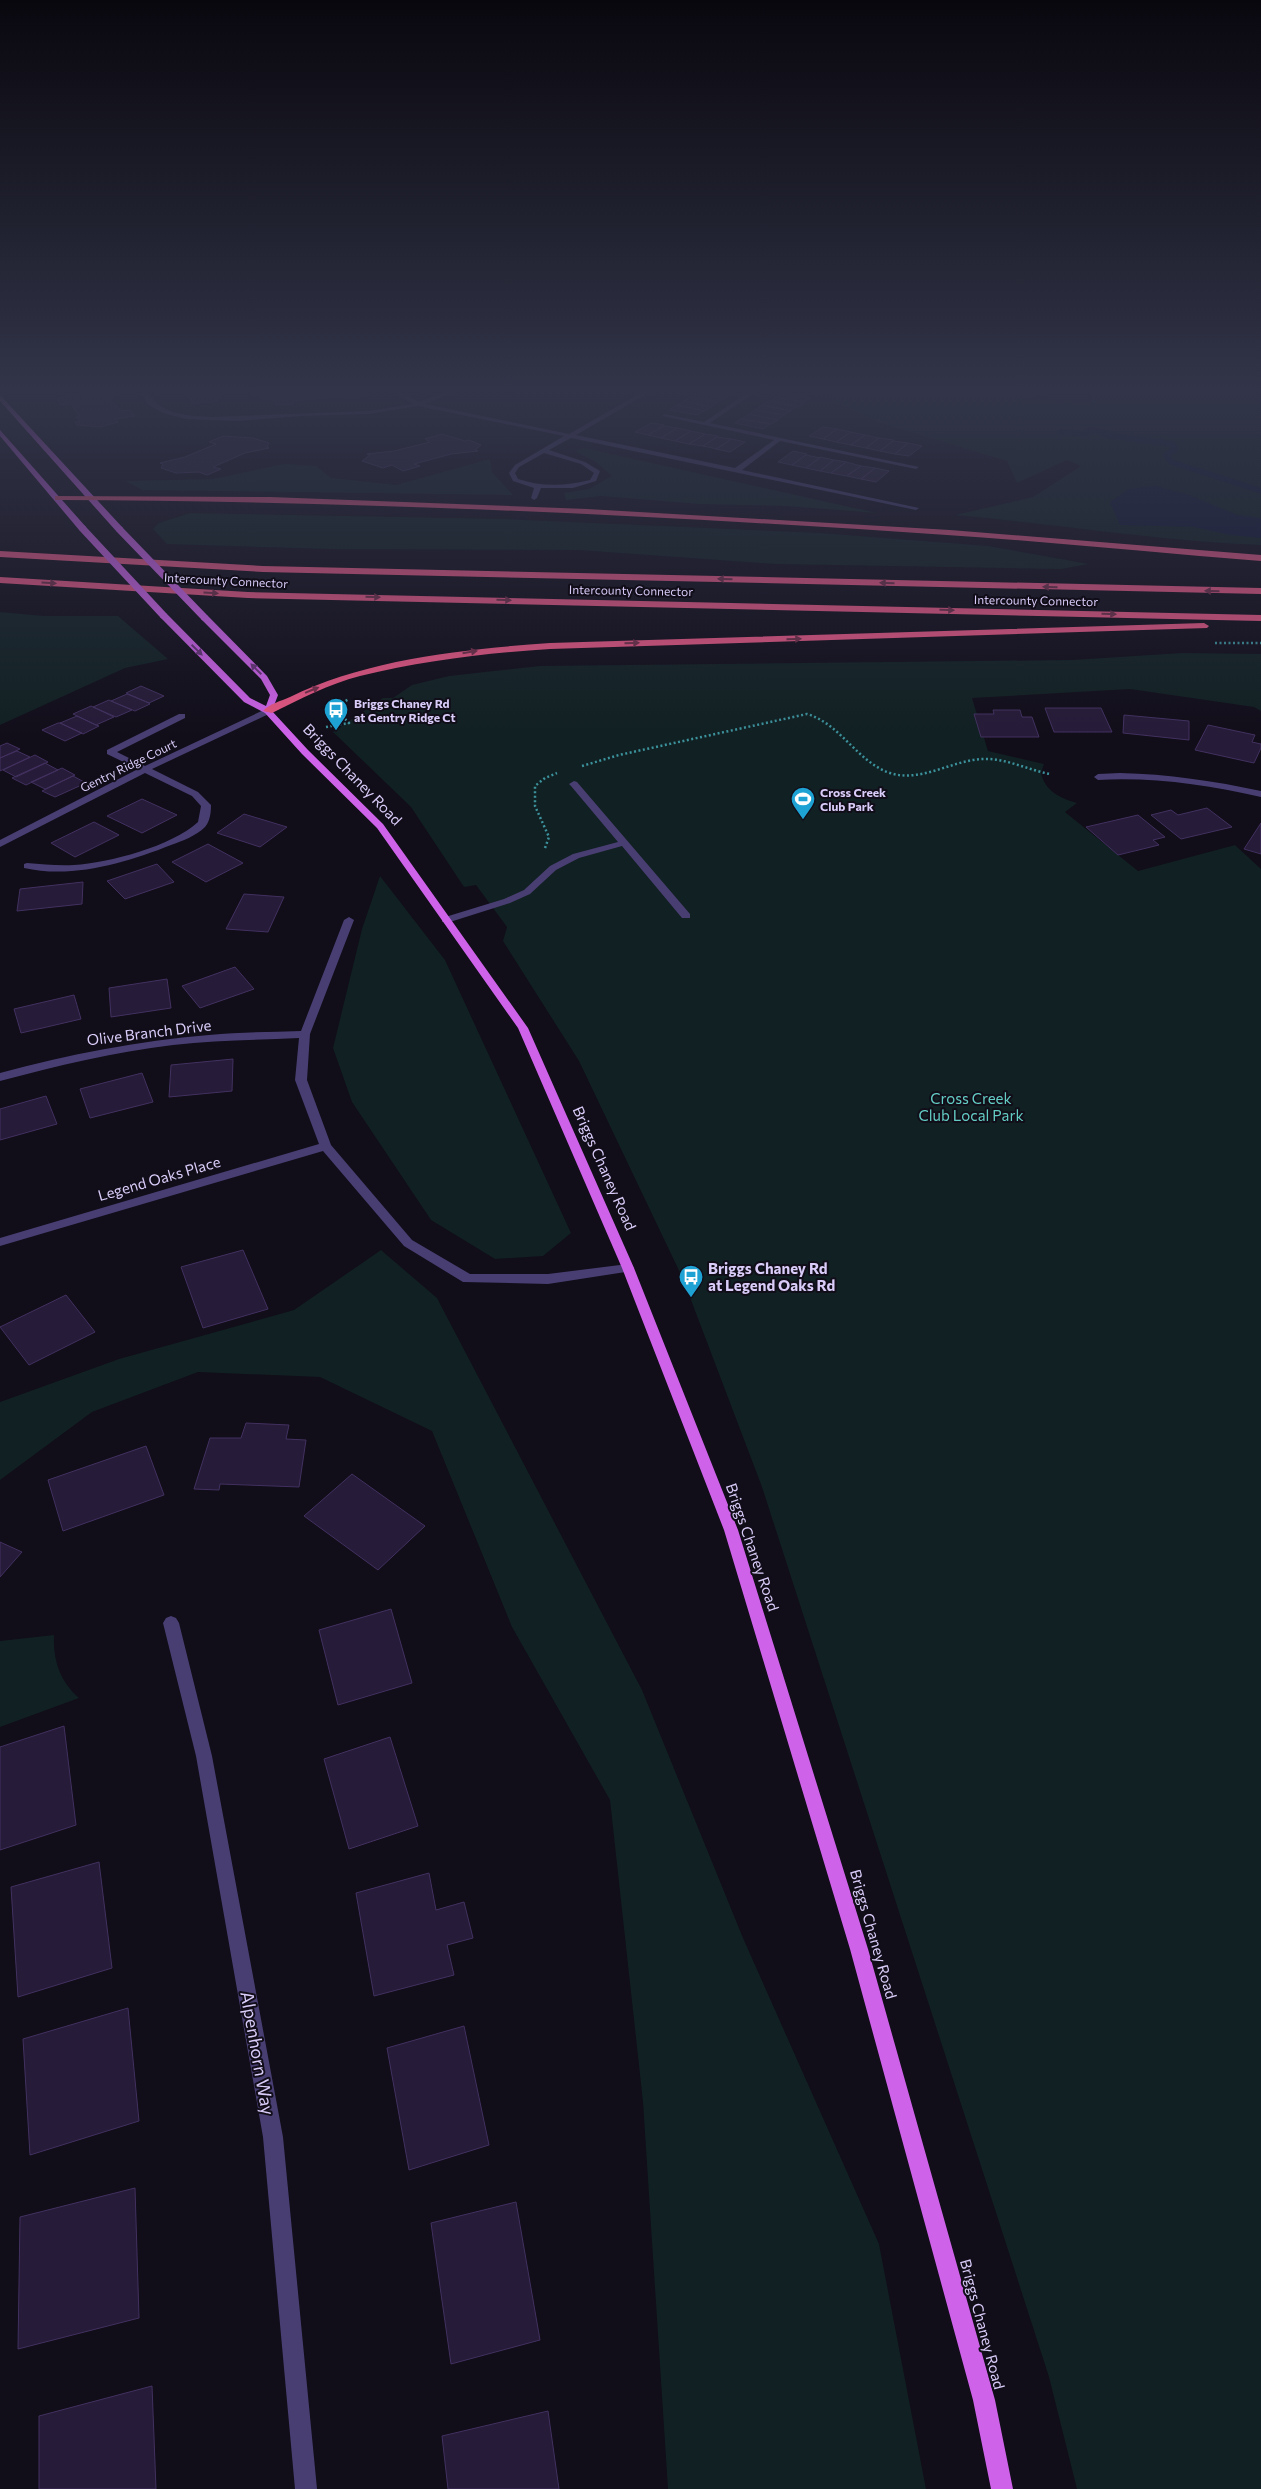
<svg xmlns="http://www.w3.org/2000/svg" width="1261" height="2489" font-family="Commissioner,sans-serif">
  <rect width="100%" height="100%" fill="#110d19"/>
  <path fill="#112022" d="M808 388H1026L1036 398 1088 404 1099 388H1261V545C1158 541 1057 524 955 515L1033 497 1081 466 1067 460 1017 483 1007 461 877 422Z
    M584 448 877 513 785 506 698 504 601 496 566 500 564 493 589 489 612 476 596 462 575 451Z
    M490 459 492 472 513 495 142 490 126 481 213 479 284 464 316 466 331 478 396 485Z
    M190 513 505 519 820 533 988 546 1089 564 1061 569 775 564 579 550 329 549 167 544 153 529 159 523Z
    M0 612 44 616H118L168 659 125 668 0 725Z
    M1182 653 1261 654V711L1254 707 1130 689 972 698 988 751 1044 764 1041 773C1045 791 1060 798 1077 803L1065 812 1138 871 1235 845 1261 869V2489H1077L1049 2377 762 1487 683 1279 579 1061 503 941 507 927 476 885 464 887 411 807 333 732 383 698H393L412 685 449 676 540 666 1073 660Z
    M380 876 445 960 571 1233 543 1256 495 1259 431 1220 352 1102 333 1048 362 929Z
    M381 1250 437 1298 642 1690 743 1938 879 2244 926 2489H668L643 2102 610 1800 512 1627 432 1431 320 1377 198 1372 92 1412 0 1480V1402L119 1359 294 1310Z
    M54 1635C53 1661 60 1681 79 1698L0 1727V1641Z"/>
  <path fill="#101835" d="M1155 486 1189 495 1237 515 1261 518V538L1231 535 1194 527 1120 525 1110 502 1129 489Z"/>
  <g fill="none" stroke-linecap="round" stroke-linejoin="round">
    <path stroke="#101835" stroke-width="5.5" d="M1060 432 1085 434 1090 430 1100 431 1107 435 1172 444 1175 449 1166 455 1171 462 1261 491"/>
  </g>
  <path fill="#261b38" stroke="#423160" d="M181 388H221L218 392 221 398H216L218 401 193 404 188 395H185Z
    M365 388 368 394 359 398 334 397 293 401 294 404 276 405 273 399 263 400 259 394 255 395V392L267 388Z
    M705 388 732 394 725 398 698 393Z
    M705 388H730L738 390 732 394Z
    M102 389 113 390 116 393 110 394 114 398 110 399 121 411 130 410 135 416 115 419 118 422 100 427 77 425 75 422H80L76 417H80L71 404 61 405 57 399 83 393 81 392Z
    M783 392 810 398 803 402 777 397Z
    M698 393 725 398 718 402 691 397Z
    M691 397 718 402 711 407 684 401Z
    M777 397 803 402H805L799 407 770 401Z
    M684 401 711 407 704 411 677 405Z
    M769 401H770L797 406 791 411 762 405Z
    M677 405 704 411 697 415 669 410Z
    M762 405 791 411 784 415 755 410Z
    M755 410 784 415 777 420 749 414Z
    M749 414 777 420H778L771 424 742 419Z
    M742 418V419L770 424 763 429 735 423Z
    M651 423 664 425 648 435 635 432Z
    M664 426 677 428 661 438 648 435Z
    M823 427 837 429 823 439 809 436Z
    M677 428 691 431 675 441 661 438Z
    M837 429 851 432 836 442 823 439Z
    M691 431 705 434 689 444 675 441Z
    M851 432 865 435 851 445 836 442Z
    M442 434 465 441 469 440 481 445 475 450 478 451 451 454 414 464 420 466 403 471 392 465 383 468 362 461 370 455 367 454 394 451 430 442 425 439Z
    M705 434 718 436 703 446 689 444Z
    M865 435 879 438 866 448 851 445Z
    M223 436 253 438 269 443 267 447 269 448 245 453 213 467 221 469 207 475 199 472 176 473 161 468 163 464 160 463 185 457 216 444 209 442Z
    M717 437 731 439 717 449 703 446Z
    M879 438 894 440 880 451 866 448Z
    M732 439 745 442 730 452 716 449Z
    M893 441 908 443 895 454 880 451Z
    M908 443 922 446 909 456 895 454Z
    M793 451 807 454 792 465 778 462Z
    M806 455 820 458 806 468 792 465Z
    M820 457 834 460 820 471 806 468Z
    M834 460 846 462 831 473 820 471Z
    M846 462 861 466 846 476 831 473Z
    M861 466 875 468 861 479 847 476Z
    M875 468 889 471 876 482 861 479Z
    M141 686 164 696 149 703 126 693Z
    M127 694 149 703 150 704 135 711 111 701Z
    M109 700 111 701 132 710 116 717 93 707Z
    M91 706 93 707 114 717 96 725 73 714Z
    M1045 708H1101L1112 732H1054Z
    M993 710H1020L1022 717H1032L1039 737H981L974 714H994Z
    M1124 715 1189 721V740L1123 733Z
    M77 716 96 725 99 726 83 734 60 723Z
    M58 723H60L82 733 65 741 42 730Z
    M1208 725 1255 735 1252 742 1261 744V748L1254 763 1195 750Z
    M7 743 20 749 0 758V746Z
    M17 751 30 757 0 771V758Z
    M35 755 48 762 16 777 3 770Z
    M45 763 58 770 26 785 12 778Z
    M62 768 75 775 45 789 31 782Z
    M73 776 86 783 55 797 42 791Z
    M142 799 177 815 142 833 107 816Z
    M1207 808 1232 827 1181 839 1151 815 1171 810 1178 815Z
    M244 814 287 827 260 847 217 833Z
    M1138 815 1165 837 1153 840 1159 845 1118 855 1086 827Z
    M94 822 119 835 75 857 51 843Z
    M1261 823V854L1244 849Z
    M208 844 243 863 206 882 172 862Z
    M157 864 174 882 125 899 107 881Z
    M83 882 82 904 17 911 20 889Z
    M244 894 284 897 268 932 226 929Z
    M235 967 254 989 200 1008 182 986Z
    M167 979 171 1008 111 1017 109 988Z
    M74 995 81 1019 21 1033 14 1009Z
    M233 1059 232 1091 169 1097 171 1065Z
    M142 1073 153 1102 90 1118 80 1089Z
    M46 1096 57 1124 0 1140V1109Z
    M243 1250 268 1309 203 1328 181 1267Z
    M66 1295 95 1332 29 1365 0 1327Z
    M246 1423 289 1425 286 1439 306 1440 299 1487 220 1484 219 1490 194 1489 210 1438H241Z
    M146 1446 164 1495 63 1531 48 1480Z
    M352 1474 425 1526 378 1570 304 1516Z
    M0 1542 22 1552 0 1577Z
    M391 1609 412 1683 338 1705 319 1630Z
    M64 1726 76 1825 0 1850V1747Z
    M390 1737 418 1826 349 1849 324 1759Z
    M99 1862 112 1968 18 1997 11 1887Z
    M429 1873 436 1910 464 1902 473 1938 447 1945 454 1975 374 1996 356 1893Z
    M128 2008 139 2121 30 2155 23 2039Z
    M464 2026 489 2145 409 2170 387 2048Z
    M135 2188 139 2318 18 2349 20 2217Z
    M516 2202 540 2340 451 2364 431 2223Z
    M152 2386 156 2489H39V2416Z
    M548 2411 559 2489H448L442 2436Z"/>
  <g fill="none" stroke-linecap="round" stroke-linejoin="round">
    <path stroke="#3c929c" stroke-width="2.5" stroke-dasharray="2 2.5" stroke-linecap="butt" d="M1215 643H1261
      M326 727 349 723 340 714 338 705 349 699
      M582 766 619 755 807 714C841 724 857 762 890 773 921 783 952 760 983 759 1006 758 1028 770 1050 774
      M545 848 549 837 535 806V786L545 778 557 773"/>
    <path fill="#493e72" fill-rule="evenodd" d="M139 388H145C159 415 184 415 211 417L369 411 413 404 398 395 394 388H400L402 393 419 402 456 388H465L425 404 569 434 649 388H657L576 435 735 468 774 440 662 416 665 414 704 422 754 388H761L710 423 919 467 916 469 780 441 742 470 919 508 916 510 571 438 549 450 585 462 600 471 596 481 573 488H541L537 498 534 500 531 498 534 488 513 481 509 473 515 465 564 436 418 406 369 414 301 416 238 421 186 419 163 413 147 404ZM544 453 581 464 594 473 590 480C566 486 542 487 518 479L515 473 519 467Z
      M268 708 272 711 271 713 152 769 198 792 211 805C211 813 210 821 205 827 196 836 182 841 171 845 126 863 72 879 24 868V864L27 863C42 864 58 866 74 865 109 863 172 846 198 822L201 806 192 796 145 773 0 847V840L138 769 107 754V750L179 714H185V718L117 752 145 766Z
      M1120 773C1168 774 1214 781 1261 791V797C1207 785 1154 777 1098 780L1094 777 1098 774Z
      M574 781 577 782 690 914V918H682L622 846 579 858 556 870 530 894 510 903 450 922H442V918L504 899 524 890 550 866 573 854 618 842 571 786 569 784Z
      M349 917 354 920 310 1034 307 1080 331 1145 412 1240 470 1274H548L628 1264 632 1265 634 1268 632 1271 548 1284 463 1282 404 1246 323 1151 0 1246V1238L319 1144 295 1080 299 1038C257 1040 215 1040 173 1045 114 1052 57 1066 0 1081V1073C69 1054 138 1041 209 1035 240 1032 270 1032 301 1031L344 920Z
      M171 1616 176 1618 179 1623 212 1756 283 2137 317 2489H295L263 2137 196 1756 163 1623 166 1618Z"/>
    <path fill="#ce62e9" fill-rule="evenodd" d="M0 395 123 528V532H117L0 401Z
      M0 430 86 527V531H80L0 436Z
      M160 613H166L250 698 266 706 270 695 261 679 201 619V615H207L267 676 278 695 272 711 308 750 383 824 528 1028 634 1268 738 1530 868 1949 995 2400 1013 2489H991L973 2400 850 1949 724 1530 622 1268 518 1028 377 828 302 754 265 713 244 702 160 617Z"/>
    <path fill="#e85784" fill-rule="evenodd" d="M55 496 270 497 587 509 950 530 1261 555V561C1156 553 1052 542 947 535 651 515 355 501 58 500H55Z
      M0 551 263 566 1261 588V594L263 572 0 557Z
      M0 577 248 592 1261 615V621L248 598 0 583Z
      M1204 623 1209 626 1207 628 550 649C486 653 422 661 360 676 329 684 300 699 272 713L263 711C269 704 281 701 290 697 366 659 465 649 550 643Z"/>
    <path stroke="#ce62e9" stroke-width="7" d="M83 529 163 615
      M120 530 204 617"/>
  </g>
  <defs><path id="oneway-solid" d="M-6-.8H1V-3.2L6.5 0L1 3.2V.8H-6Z" transform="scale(1.25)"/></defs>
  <g fill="#722e49">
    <use href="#oneway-solid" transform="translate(725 579) rotate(-179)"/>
    <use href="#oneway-solid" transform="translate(49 583) rotate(4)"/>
    <use href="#oneway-solid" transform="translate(887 583) rotate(-179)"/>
    <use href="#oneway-solid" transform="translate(1050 587) rotate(-179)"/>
    <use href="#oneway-solid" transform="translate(1212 591) rotate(-179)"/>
    <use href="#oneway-solid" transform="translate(211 593) rotate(4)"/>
    <use href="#oneway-solid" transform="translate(373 597) rotate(1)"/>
    <use href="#oneway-solid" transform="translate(504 600) rotate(1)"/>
    <use href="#oneway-solid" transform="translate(947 610) rotate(1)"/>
    <use href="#oneway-solid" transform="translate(1109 614) rotate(1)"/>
    <use href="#oneway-solid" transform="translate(794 639) rotate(-2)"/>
    <use href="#oneway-solid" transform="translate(632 643) rotate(-2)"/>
    <use href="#oneway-solid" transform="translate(470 652) rotate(-9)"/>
    <use href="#oneway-solid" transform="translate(312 690) rotate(-22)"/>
  </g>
  <g fill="#637">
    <use href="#oneway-solid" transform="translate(197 650) rotate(44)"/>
    <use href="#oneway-solid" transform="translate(256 669) rotate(-135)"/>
  </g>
  <linearGradient id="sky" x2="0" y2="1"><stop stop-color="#09070e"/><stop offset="0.53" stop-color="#323549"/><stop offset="1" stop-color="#323549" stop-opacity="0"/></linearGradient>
  <rect width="1261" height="737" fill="url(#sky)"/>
  <defs>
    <symbol id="bus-pin" viewBox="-11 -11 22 30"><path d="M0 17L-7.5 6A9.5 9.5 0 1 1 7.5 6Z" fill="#1da2d3" stroke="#110d19"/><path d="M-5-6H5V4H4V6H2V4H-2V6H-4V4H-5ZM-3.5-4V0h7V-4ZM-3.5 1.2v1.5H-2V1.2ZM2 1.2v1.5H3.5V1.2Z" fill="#fff"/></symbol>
    <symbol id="stadium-pin" viewBox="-11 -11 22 30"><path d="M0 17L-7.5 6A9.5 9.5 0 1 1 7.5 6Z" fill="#1da2d3" stroke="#110d19"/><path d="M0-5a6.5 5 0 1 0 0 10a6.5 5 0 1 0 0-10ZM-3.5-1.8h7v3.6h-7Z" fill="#fff"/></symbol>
  </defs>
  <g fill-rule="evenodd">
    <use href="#bus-pin" x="322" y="696" width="28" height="38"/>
    <use href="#stadium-pin" x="789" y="785" width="28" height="38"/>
    <use href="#bus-pin" x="677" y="1263" width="28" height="38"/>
  </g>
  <g text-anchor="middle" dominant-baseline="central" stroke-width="4" stroke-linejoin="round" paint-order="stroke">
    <g font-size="12" fill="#d9ccf8" stroke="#110d19">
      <text transform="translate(226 580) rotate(3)">Intercounty Connector</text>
      <text transform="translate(631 590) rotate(1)">Intercounty Connector</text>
      <text transform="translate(1036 600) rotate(1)">Intercounty Connector</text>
      <text transform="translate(128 765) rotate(-26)">Gentry Ridge Court</text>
    </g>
    <g font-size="12" font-weight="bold" fill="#d9ccf8" stroke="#110d19" text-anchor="start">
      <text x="354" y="703">Briggs Chaney Rd<tspan x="354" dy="14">at Gentry Ridge Ct</tspan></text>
      <text x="820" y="792">Cross Creek<tspan x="820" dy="14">Club Park</tspan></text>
    </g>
    <g font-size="15" fill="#d9ccf8" stroke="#110d19">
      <text transform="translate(353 774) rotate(46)">Briggs Chaney Road</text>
      <text transform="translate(149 1032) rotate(-7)">Olive Branch Drive</text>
      <text transform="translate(605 1168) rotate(66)">Briggs Chaney Road</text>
      <text transform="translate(159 1178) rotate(-16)">Legend Oaks Place</text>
      <text transform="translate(753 1547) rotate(71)">Briggs Chaney Road</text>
      <text transform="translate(874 1934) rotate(74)">Briggs Chaney Road</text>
      <text transform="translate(983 2324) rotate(75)">Briggs Chaney Road</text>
    </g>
    <g font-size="15" fill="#63cdc4" stroke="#110d19">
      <text x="971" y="1098">Cross Creek<tspan x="971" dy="17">Club Local Park</tspan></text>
    </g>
    <g font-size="15" font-weight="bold" fill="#d9ccf8" stroke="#110d19" text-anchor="start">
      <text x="708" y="1268">Briggs Chaney Rd<tspan x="708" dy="17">at Legend Oaks Rd</tspan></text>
    </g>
    <g font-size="18" fill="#d9ccf8" stroke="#110d19">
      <text transform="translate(258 2053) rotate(80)">Alpenhorn Way</text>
    </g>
  </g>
</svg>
